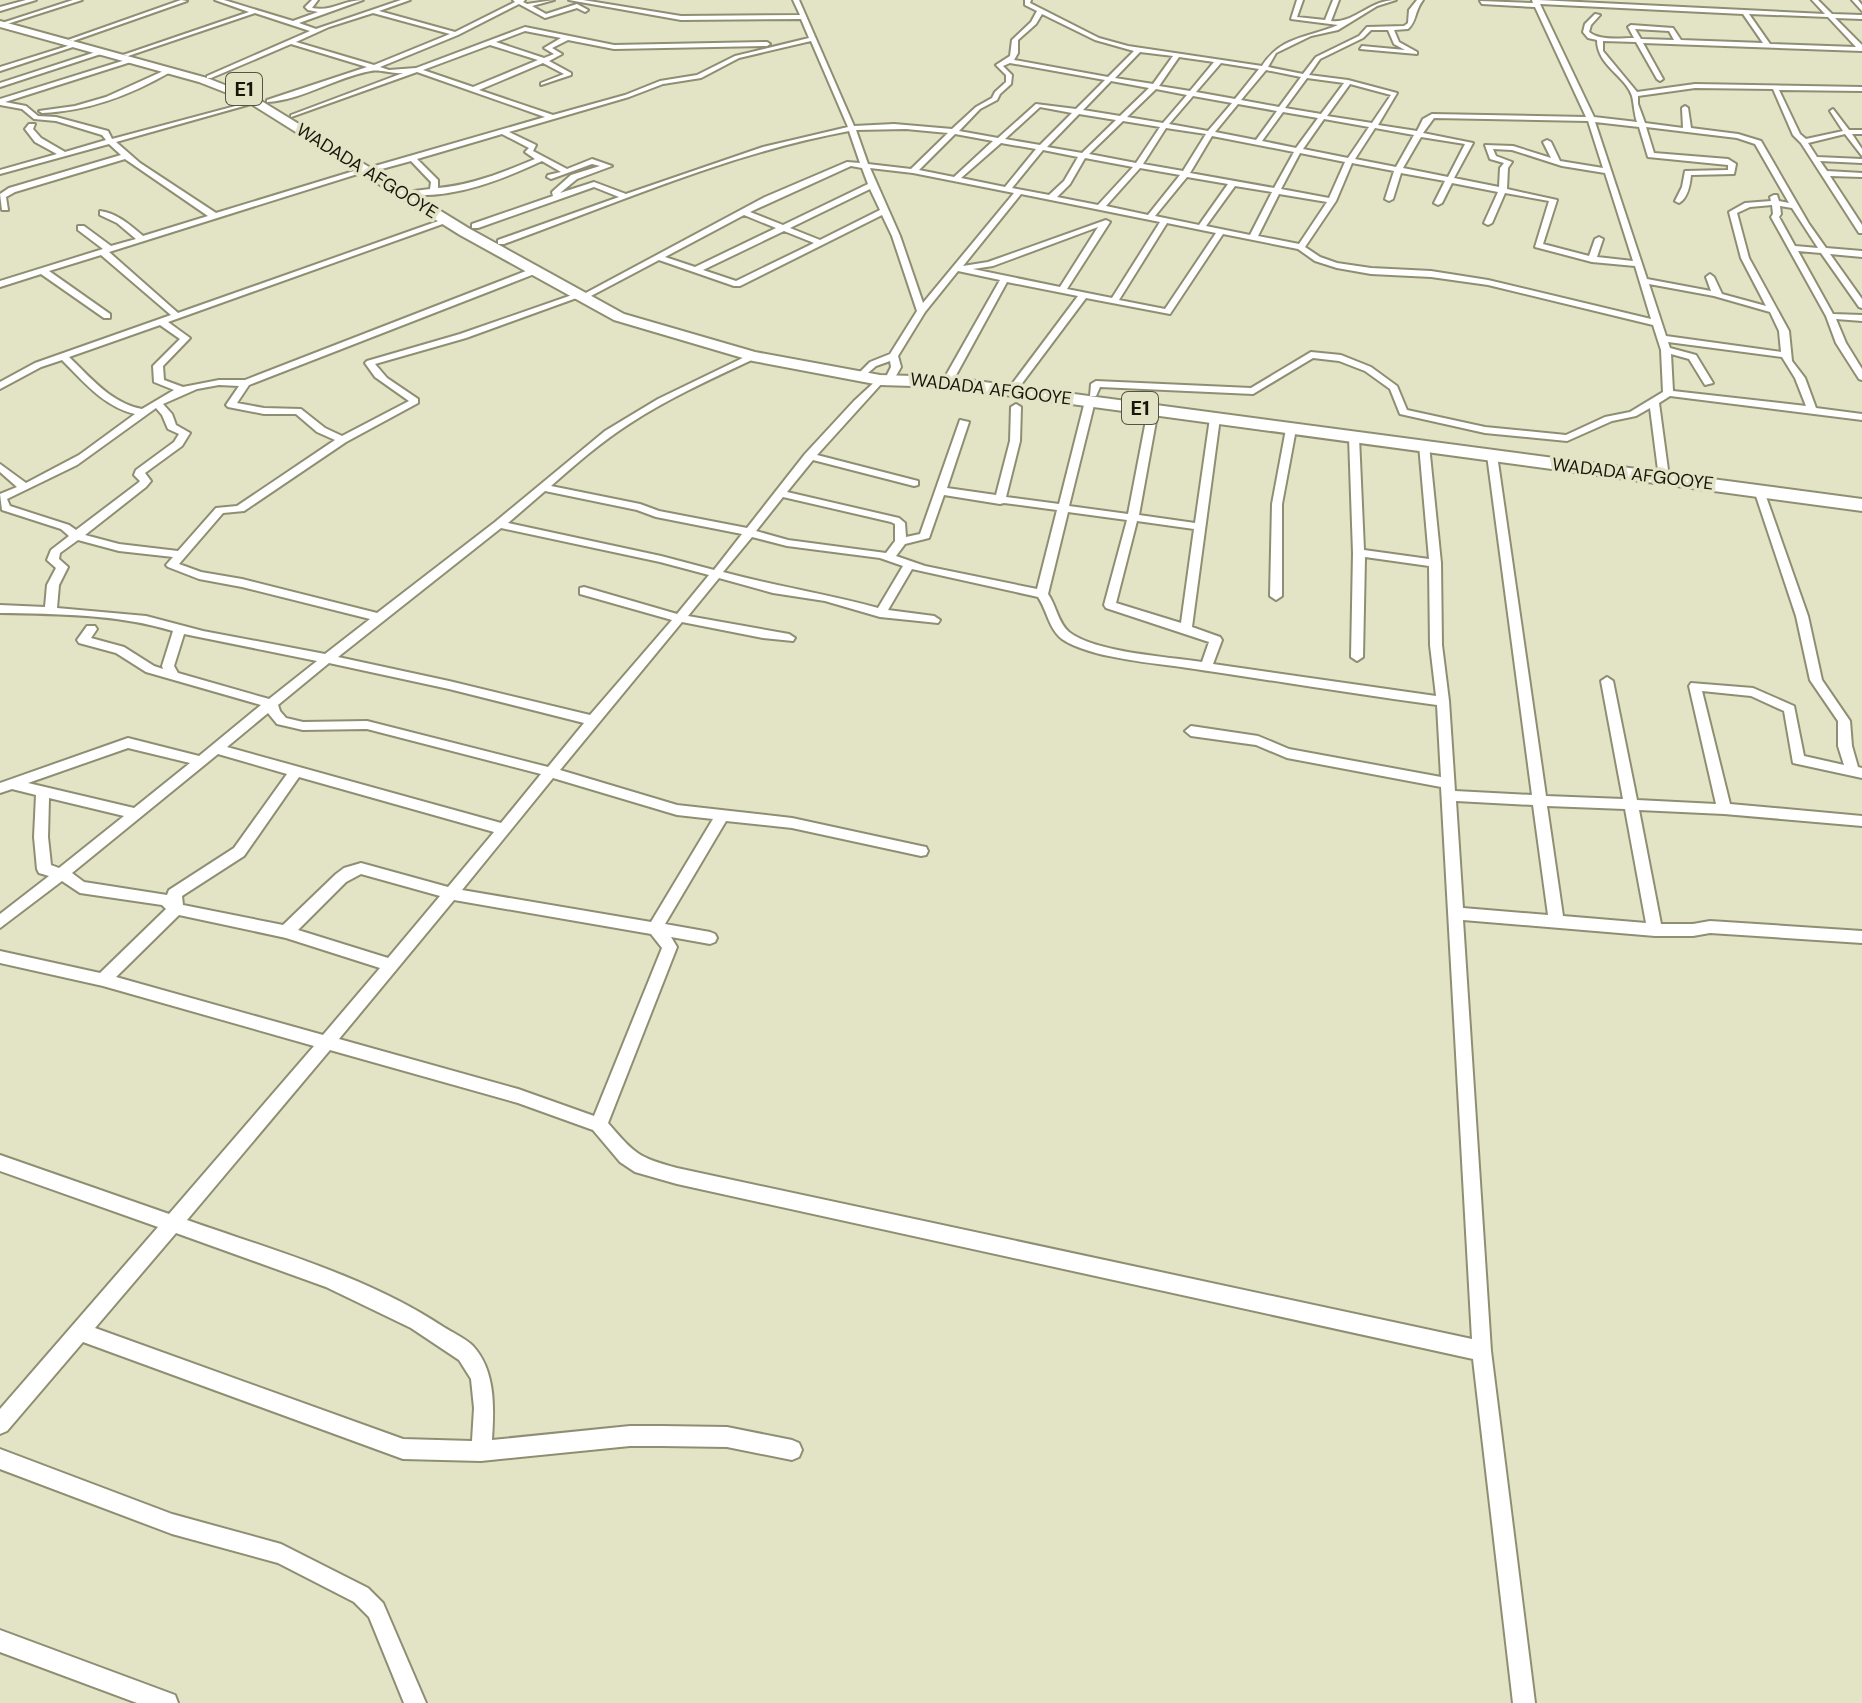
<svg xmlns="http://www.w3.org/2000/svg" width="1862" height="1703" font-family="'DM Sans',sans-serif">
  <rect width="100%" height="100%" fill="#e3e3c5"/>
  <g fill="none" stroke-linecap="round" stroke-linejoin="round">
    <defs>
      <path id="street" d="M26 0H36L0 11V7Z
        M73 0H82L7 24 2 23Z
        M181 0 187 1 73 41 68 40Z
        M215 0H224L293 21 318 12 308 10 305 7 312 0H318L312 8C332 12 343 0 363 0L299 23 316 29 401 0H410L379 11 455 32 515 2 513 0H525L523 2 527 4 554 0 532 6 546 14 577 4 588 10 585 12 577 8 545 18 519 4 458 35 380 67 389 70 416 68 525 27 614 45 767 42 770 44 767 46 614 49 568 40 552 48 562 54 549 61 571 73V75L541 85V83L564 74 543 63 479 90 553 115 625 95 660 81 697 75 735 56 809 38 801 19 681 20 569 0H583L681 16 800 15 793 0H799L854 126 894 124 952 129 976 107 992 98 995 92 1006 82V75L996 65 1010 56 1012 40 1031 22 1037 11 1025 5V0H1031L1030 3 1099 38 1128 46 1262 66C1281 36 1308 38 1338 25L1291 19 1297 0H1303L1297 17 1325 20 1333 0H1339L1331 21C1354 24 1369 0 1396 0L1377 6 1338 30 1311 36 1276 53 1268 67 1303 74 1316 57 1359 36 1367 27 1404 26 1408 23 1409 10 1417 0H1423C1414 12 1417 21 1408 29L1394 30 1399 42 1417 52V54L1360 49 1362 46 1405 50 1394 44 1388 30H1371L1363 38 1320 59 1309 75 1348 80 1397 93 1378 125 1417 131 1423 119 1432 114 1586 117 1535 7 1482 4 1480 1 1533 3 1532 0H1538L1825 14 1812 0H1818L1832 14 1862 15V19L1835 18 1862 45V51L1643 43 1663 79 1660 81 1657 79 1636 42 1603 41V51L1637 92 1695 84 1862 87V91L1779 90 1800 134 1806 139 1843 131 1830 111 1833 109 1849 130H1862V134H1852L1862 149V156L1845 134 1808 143 1817 157 1862 159V163L1820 161 1827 171 1862 173V177L1830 176 1862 225V233H1859L1801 143 1793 135 1773 89 1695 88 1638 96V104L1645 123 1683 128 1682 108 1685 106 1688 108 1691 128 1738 134 1761 141 1809 224 1826 248 1862 251V257L1830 254 1862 299V308L1859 307 1821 253 1798 251 1833 314 1862 315V321L1836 319 1846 343 1862 369V380L1859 379 1836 343 1826 316 1771 217 1773 214 1772 205 1750 207 1737 213 1749 258 1789 331 1792 361 1805 378 1816 408 1862 414V420L1670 396 1659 403 1668 470 1663 473 1658 470 1650 408 1636 416 1612 421 1567 441 1485 433 1400 414 1390 389 1365 371 1339 361 1313 358 1253 394 1100 387 1096 396H1090L1091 384 1096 381 1251 388 1311 352 1341 355 1371 367 1397 386 1407 410 1485 427 1566 435 1605 417 1630 412 1663 392 1661 350 1653 325 1488 285 1431 277 1371 274 1337 268 1315 261 1298 249 1223 234 1170 314 1086 298 1020 386 1012 384 1078 296 1007 282 955 377 950 380 945 377 1000 280 958 271 925 312 898 356 901 367 893 381 885 379 891 367 890 361 876 366 862 378 857 375 870 362 890 354 917 311 892 236 882 215 740 286H734L659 260 589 297 582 296 466 338 375 364 387 378 418 399V403L346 442 244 511 223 513 179 564 201 572 242 579 377 613 495 522 605 431 658 399 753 353 756 354V358C713 378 669 398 629 424 601 442 576 464 551 486L640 504 659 511 747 528 805 454 854 401 880 377 883 378V382L817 455 918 481V485L914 486 813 460 787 492 899 518 905 523 906 537 920 534 960 420 969 422 947 488 996 495 1010 441 1011 407 1016 404 1021 407 1020 441 1006 497 1059 504 1085 401 1090 398 1095 401 1069 506 1128 514 1148 410 1153 407 1158 410 1139 515 1195 523 1210 418 1215 415 1220 418 1192 627 1220 637 1222 640 1213 664 1436 696 1430 645 1429 566 1365 557 1363 657 1357 661 1351 657 1353 553 1349 437 1354 434 1359 437 1364 550 1429 559 1419 445 1424 442 1429 445 1441 563 1442 645 1449 701 1455 791 1532 795 1487 455 1492 452 1497 455 1546 796 1623 799 1601 681 1607 677 1613 681 1637 800 1716 804 1689 686 1691 683 1753 688 1794 706 1804 756 1844 765 1838 746V721L1810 680 1796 616 1754 490 1755 488H1763L1808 616 1822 680 1850 721 1852 746 1858 767 1862 768V778L1793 763 1784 711 1751 696 1702 691 1730 804 1862 816V826L1724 814 1639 810 1661 924H1693L1710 921 1862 931V943L1710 933 1693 936H1655L1463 920 1491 1351 1535 1703H1513L1473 1359 677 1184 635 1172 620 1162 593 1130 518 1103 330 1050 187 1220C272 1250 366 1276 442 1326 451 1332 465 1338 473 1346 496 1371 494 1409 492 1440L630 1426H662L727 1427 792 1440 799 1443 802 1450 799 1457 792 1460 727 1447 662 1446H630L481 1461 403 1459 83 1342 7 1431 0 1434V1409L158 1227 0 1171V1155L169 1214 314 1046 103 986 0 963V951L100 973 166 909 162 905 80 893 62 881 0 928V914L49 876 39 873 37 869 34 837 36 795 12 789 0 793V783L128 738 199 756 261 705 146 672 116 653 79 643 77 640 87 626H95L97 629 91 638 124 647 154 666 163 669 162 666 173 631C118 614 57 614 0 613V605L45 607 47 585 56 568 47 560 51 550 69 536 61 529 2 510 0 494 17 487 0 472V464L26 483 79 455 135 414C104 407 83 381 62 360L41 367 0 389V382L35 363 171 315 101 255 49 271 110 314V318H104L41 274 0 287V281L103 249 78 230V226H84L111 246 136 239 117 223 100 215V211C117 213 130 225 143 236L208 216 125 159 15 192 6 197 8 210H2L0 194 9 188 121 155 109 144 0 174V170L57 154 35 142 25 129 29 124H35L33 129 41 138 65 152 106 140 102 135 56 121 34 119 22 109 0 105V99L132 58 134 61 5 102 26 106 38 116 56 117 108 131 112 139 258 100V102L116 142 140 163 216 213 367 167V171L109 252 178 313 444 219 451 221 168 322 190 338 163 366 164 380 183 387 219 380H245L531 269H537V273L249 385 237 403 264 408 301 409 325 428 342 436 409 401 375 377 365 363 367 361 460 334 575 294 582 295 765 197 847 162 860 163 849 131C730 153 617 203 504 244H498V240L619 197 594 187 478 228H472V224L553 196 552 192 571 175 600 166 592 164 551 179 547 177 548 175 561 172 542 161C503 179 458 197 414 195V191L430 189 431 182 411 161 378 170H375V166L545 117 417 72 291 117V115L403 73C392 74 379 69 371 71 336 77 303 100 267 102V100L367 67 291 44 211 78H207V76L310 31 255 13 128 56 123 55 249 12ZM1540 4 1743 14 1763 43 1681 40 1673 28 1631 25 1628 27 1634 38C1620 38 1600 41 1589 32L1591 25 1600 15 1595 14 1585 24 1583 32 1588 38 1597 40C1597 66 1626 76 1632 96 1634 104 1634 113 1637 122L1594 117ZM373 13 450 34 374 65 296 42 329 27ZM1042 14 1095 40 1134 51 1108 77 1014 60 1018 53V40L1036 24ZM1749 14 1828 17 1856 47 1770 44ZM1635 29 1669 31 1674 40 1641 39ZM525 31 561 38 544 48 554 54 544 58 496 42ZM811 41 848 127 763 147 626 194 594 182 560 193 577 179 612 166 592 159 567 169 533 151 536 145 509 132 629 97 663 84 701 78 739 58ZM490 45 538 60 473 87 423 70ZM1140 52 1173 56 1153 84 1115 78ZM1179 57 1214 62 1190 91 1159 86ZM1010 63 1105 80 1076 109 1036 104 998 138 959 131 980 109 997 100 1000 94 1011 84 1012 75 1003 66ZM1221 63 1259 69 1235 99 1196 92ZM1266 70 1301 77 1279 107 1241 100ZM1307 78 1344 83 1321 114 1285 108ZM1111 81 1149 88 1120 116 1083 110ZM1350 84 1391 95 1372 123 1327 116ZM1156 89 1187 95 1163 123 1127 117ZM1193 96 1232 103 1208 131 1169 124ZM1238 104 1277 111 1256 140 1215 132ZM1040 107 1072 113 1040 145 1005 139ZM1283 112 1318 118 1296 148 1262 141ZM1079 114 1116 120 1082 153 1047 147ZM1434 118 1588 121 1603 168 1560 161 1551 142 1547 140 1543 142 1551 158 1513 146 1485 145 1490 159 1504 163 1500 168 1499 187 1454 178 1473 143 1423 133ZM1324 119 1369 127 1348 158 1303 149ZM1123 121 1160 127 1136 163 1089 154ZM1595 122 1639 127 1648 157 1728 165V170L1685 171 1682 187 1675 201 1679 203C1688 198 1690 185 1691 175L1734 174 1736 164 1728 159 1654 153 1646 127 1737 138 1755 144 1789 203 1779 201 1777 195H1774L1770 197 1771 201 1745 203 1729 212 1741 258 1766 306 1722 294 1714 277 1710 274 1706 277 1711 291 1647 279ZM1166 128 1206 134 1183 171 1143 164ZM1375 128 1414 135 1396 167 1355 159ZM906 129 948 133 911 169 868 164 856 130ZM502 134 529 148 525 152 535 159C504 172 472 185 438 188V180L417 159ZM955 134 993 141 954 177 919 170ZM1212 136 1294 152 1274 188 1190 173ZM1421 137 1465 144 1448 177 1403 168ZM1001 143 1036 149 1005 187 961 178ZM1493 149 1512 150 1562 166 1605 173 1633 261 1597 257 1603 239 1599 237 1595 239 1589 256 1543 244 1557 200 1507 189 1508 168 1512 162 1496 156ZM1043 150 1078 157 1064 181 1049 195 1012 188ZM1300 153 1345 162 1329 198 1281 189ZM1085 158 1133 167 1098 205 1057 197 1070 184ZM1352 163 1394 171 1385 199 1389 201 1393 199 1401 173 1445 181 1434 203 1438 205 1442 203 1452 183 1498 192 1484 223 1488 225 1492 223 1505 193 1549 201 1535 247 1592 262 1635 266 1651 319 1488 280 1431 271 1371 268 1337 263 1320 257 1305 247 1336 201ZM851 166 862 168 868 184 783 225 750 212ZM870 168 913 173 1014 193 923 303 900 236ZM1140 168 1180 175 1148 215 1106 206ZM1187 177 1228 184 1199 225 1155 216ZM1235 186 1272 192 1250 235 1206 226ZM870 189 880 210 820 240 790 228ZM1021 194 1160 222 1112 298 1067 289 1110 222 1106 220 988 262 963 266ZM1279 194 1327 202 1299 244 1258 236ZM1780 206 1792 208 1818 248 1795 246 1779 217 1781 214ZM744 215 776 228 695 267 665 257ZM1167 223 1216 233 1165 309 1119 300ZM1098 227 1060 287 973 269 993 266ZM784 231 814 243 736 281 703 270ZM1649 284 1714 296 1770 312 1779 331 1781 352 1666 336ZM160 325 180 339 153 366 154 382 174 390 142 409C111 403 91 378 69 357ZM1668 342 1782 357 1795 378 1806 406 1673 391 1671 354 1689 359 1705 385 1713 383 1696 355 1670 348ZM219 385 239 386 226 405 228 407 264 414H296L317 432 335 440 237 506 216 508 178 551 119 544 85 535 146 487 151 481 145 473 182 446 190 433 176 425 172 414 163 404 197 389ZM156 408 162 415 168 429 179 434 174 442 136 470 134 475 140 481 138 483 76 530 69 525 10 506 7 499 77 465ZM545 491 637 510 656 517 742 534 714 570 661 556 508 523ZM944 495 1000 504 1004 503 1057 510 1037 589 925 566 896 556 905 544 929 538ZM783 497 891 522 895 524V541L886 553 788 540 756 531ZM1068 512 1127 520 1104 605 1106 608 1209 642 1202 662C1168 657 1094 652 1069 632 1058 623 1056 605 1048 594ZM1137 521 1194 529 1181 623 1116 603ZM501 528 660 562 709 575 677 614 584 587 580 588V594L672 620 590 715 449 681 338 657ZM752 537 787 546 880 558 903 566 878 608C826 594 775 586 723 572ZM78 540 119 551 173 557 166 565 168 567 199 579 242 587 370 619 325 654 203 631 146 616 57 608 59 585 68 567 59 559 60 553ZM912 569 1038 597C1047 610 1049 629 1062 639 1090 658 1154 663 1188 668 1271 680 1354 694 1437 705L1441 777 1289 749 1258 736 1191 726 1185 731 1191 736 1256 745 1287 758 1441 787 1472 1339 677 1168C637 1157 635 1154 608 1123L677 947 671 937 710 944 715 942 717 938 715 934 710 932 665 924 726 821 792 828 921 856 926 855 928 851 926 847 921 846 792 818 677 805 560 770 682 622 763 638 793 641 795 638 789 634 688 616 719 578 773 593 825 601 880 617 938 623 940 620 934 616 888 610ZM184 634 317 661 269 699 178 673 174 666ZM329 663 449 689 584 723 548 767 367 721 303 722 286 718 280 711 278 705ZM268 713 277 724 303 730 367 729 541 774 501 823 227 747ZM128 748 190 763 134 808 28 783ZM218 754 287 774 234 848 169 890 167 895 84 882 72 873ZM299 777 494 832 448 887 361 863 344 868 336 874 283 925 183 905 182 896 244 856ZM553 778 677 815 713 819 651 922 462 890ZM49 798 124 816 59 868 51 865 48 837ZM1456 801 1533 805 1548 915 1463 908ZM1547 806 1625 809 1646 923 1563 916ZM361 874 440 896 388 958 298 930 346 882ZM454 900 651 934 662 948 594 1116 518 1089 339 1039ZM179 915 286 938 380 968 323 1035 116 977ZM176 1233 326 1287 411 1328 459 1360 471 1379 474 1408 472 1441 403 1439 95 1328Z
        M1852 0H1858L1862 5V11Z
        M74 44 79 45 0 71V67Z
        M102 50 104 53 0 87V83Z
        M170 68 172 71C131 95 89 111 42 113L39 111 75 106 106 97Z
        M1291 426 1296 429 1282 504V596L1276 600 1270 596 1272 504 1286 429Z
        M0 1449 172 1514 281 1544 368 1588 383 1603 426 1703H404L369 1617 354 1602 278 1563 172 1534 0 1469Z
        M0 1630 167 1692 175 1695 178 1703H137L0 1652Z"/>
      <path id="highway" d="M0 21 207 78 253 96 470 229 624 314 755 352 880 375 946 377 1862 499V511L946 387 880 385 753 361 614 320 460 235 245 100 199 82 0 27Z"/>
    </defs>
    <use href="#street" stroke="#8f8e73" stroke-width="4"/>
    <use href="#highway" stroke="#8f8e73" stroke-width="4"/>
    <use href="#street" fill="#fff" fill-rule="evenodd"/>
    <use href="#highway" fill="#fff" fill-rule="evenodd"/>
  </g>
  <g text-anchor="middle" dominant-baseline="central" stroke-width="7" stroke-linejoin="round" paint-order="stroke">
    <g font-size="18" fill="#16160b" stroke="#e3e3c5">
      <text transform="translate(367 171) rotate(32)">WADADA AFGOOYE</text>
      <text transform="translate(991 389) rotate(7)">WADADA AFGOOYE</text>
      <text transform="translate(1633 474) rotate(7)">WADADA AFGOOYE</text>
    </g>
    <g fill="#e3e3c5" stroke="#545443" stroke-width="2">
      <rect x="226" y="73" width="36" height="32" rx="6"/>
      <rect x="1122" y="392" width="36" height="32" rx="6"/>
    </g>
    <g font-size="20" font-weight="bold" fill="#16160b">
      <text x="244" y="89">E1</text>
      <text x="1140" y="408">E1</text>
    </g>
  </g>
</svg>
